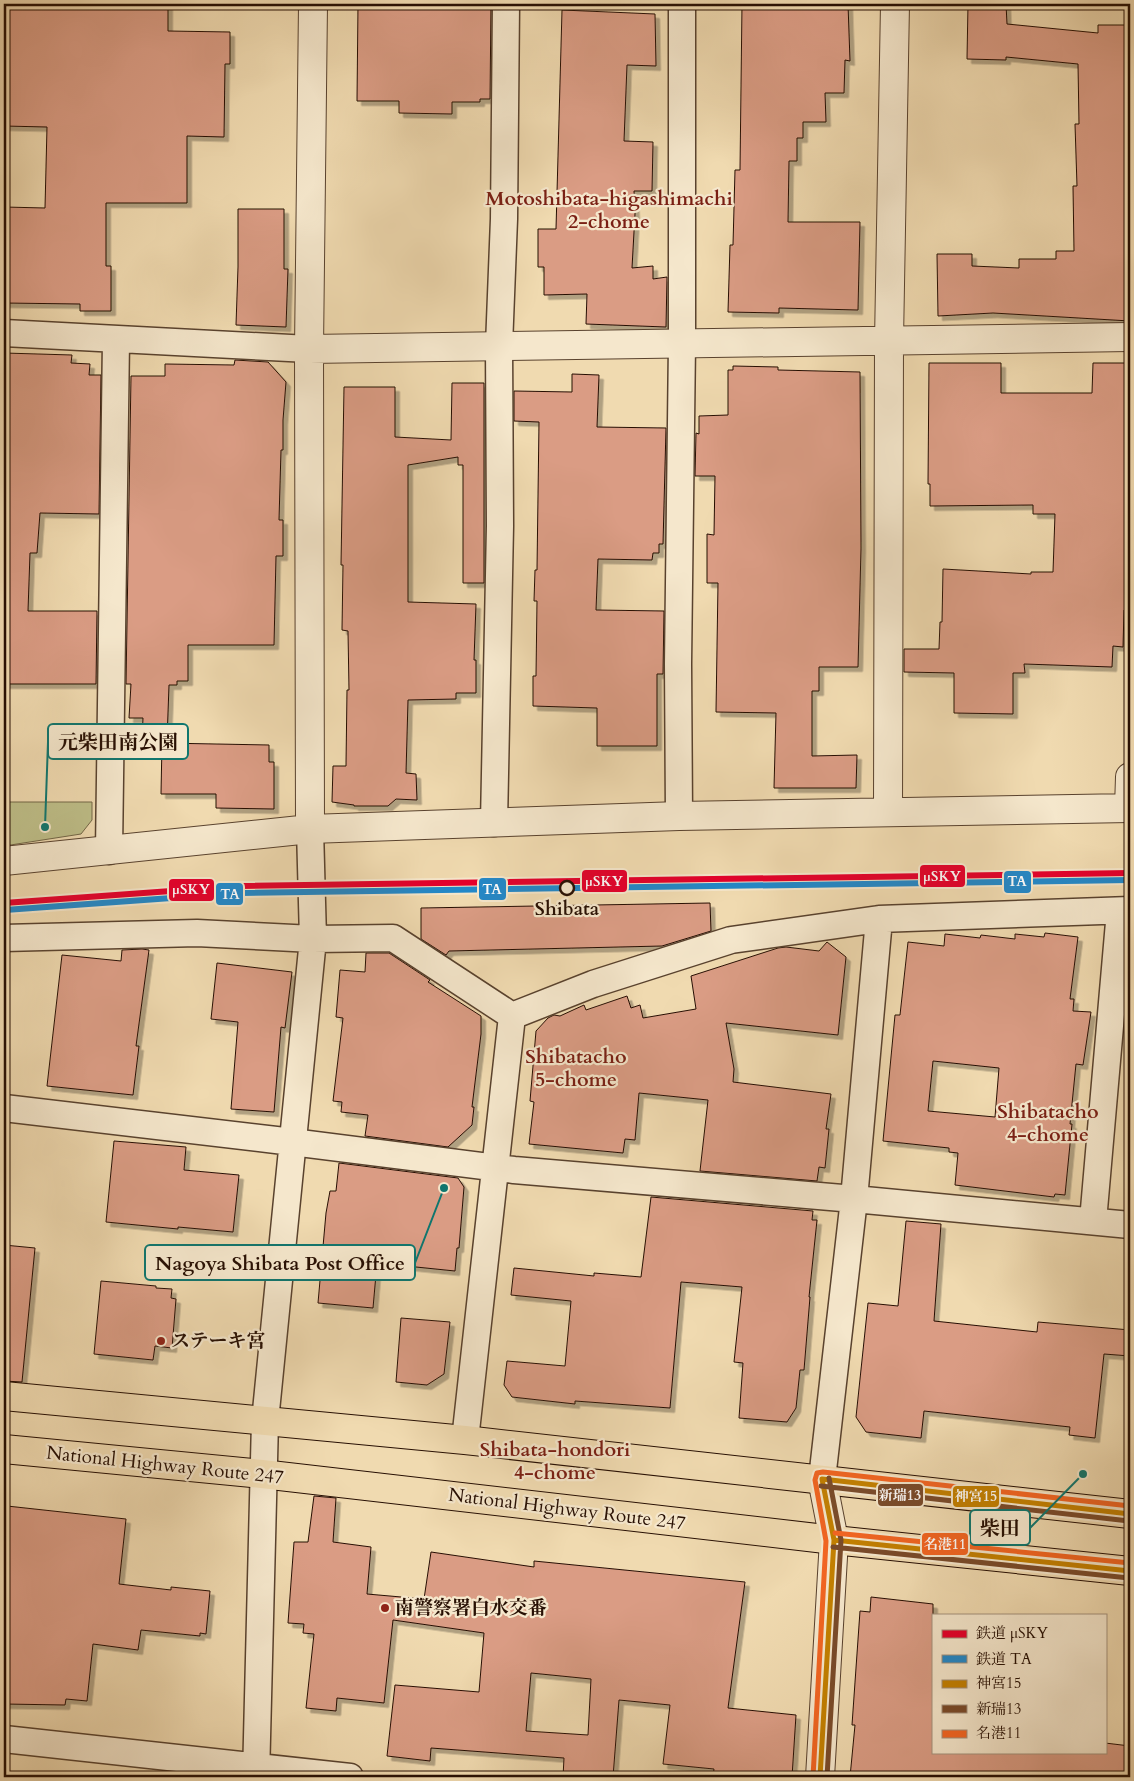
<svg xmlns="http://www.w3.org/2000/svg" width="1134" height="1781" font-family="Cardo,'Noto Serif JP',serif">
  <defs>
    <filter id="shadow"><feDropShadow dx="4.5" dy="4.5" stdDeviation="0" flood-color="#0004"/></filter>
  </defs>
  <rect width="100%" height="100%" fill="#f0dab0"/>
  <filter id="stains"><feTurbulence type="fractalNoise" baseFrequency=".004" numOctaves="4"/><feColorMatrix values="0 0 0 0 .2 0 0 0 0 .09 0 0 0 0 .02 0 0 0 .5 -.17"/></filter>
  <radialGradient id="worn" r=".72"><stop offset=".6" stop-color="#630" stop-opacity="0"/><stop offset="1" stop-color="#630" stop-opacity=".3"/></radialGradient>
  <path fill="#bebe88" stroke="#726646" d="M4 802H92V820L81 834 4 846Z"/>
  <path fill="#da9c84" stroke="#270f03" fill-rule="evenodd" filter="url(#shadow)" d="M4 4H168V31L230 32V64H225L224 137 187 136V203H106V266H111V311H80V304L4 303V207L45 208 47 127 4 126Z
    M358 4H491L490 99H480V102H452V114L399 113V101H357Z
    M742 4H848L850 61 845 60 844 93H825L826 122H803V138H797V161H789L788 222H860L858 310 779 308V313L728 312 730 245H733L735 170H740Z
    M968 4H1006L1007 24 1098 33V25H1126L1128 62V124H1130V166H1128L1130 321 993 313 938 316 937 254H972V266L1019 268V259H1056V251H1074L1073 186H1077L1075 124H1079L1078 64 1006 57V60L967 59Z
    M562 10 655 14 656 66 627 65 624 141 653 142 652 191H634L635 214 632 268 653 266V279L667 277 666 327 586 324 587 294 544 295V267H538V229H556Z
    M238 209H284V269H288L286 327 236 325 238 267Z
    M4 353 72 355 71 363 90 364 89 375H101L99 514 40 513 37 553H30L28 611H97L96 684H4Z
    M235 360 268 362 286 382 283 420V450H281L279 520H283V556H276L274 645H188V681H177V685H169L167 741 142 740 143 718H129L131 684H126L131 376H165V364L234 365Z
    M929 363H1001V393H1092L1093 363H1130V515H1127L1125 575H1127L1126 610H1124L1123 647 1113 646 1112 667 1024 664 1025 673H1013V714L954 713V673L904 672V649H939L940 622H942L943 569 1031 574V572H1053L1055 514H1033V505L930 506V484H928Z
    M733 366 778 367V370L860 372 861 548 858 667H819V691H812V756L857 755 856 788H774L776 713 716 712 718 583H707V534L714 535 715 476H695L696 433 699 434V416L728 415V370H733Z
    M572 374 599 375 597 427 666 428 663 544H659V553H653L652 560 598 559 596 610 664 611 663 674H657V746H597V708L533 706V676H536L537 601H534L535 570H537L539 422 514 421V391L572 392Z
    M452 383H484V583H463V465H458V457L408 465V602L476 604 474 660H476V693H456V699L408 700 406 773 416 774 417 800 396 799 388 806H354V805L332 802 333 766H346L347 690H349L348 631 342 630 343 565H341L344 387H395V437L451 440Z
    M162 743 269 745V762H274V809L216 808V794H161Z
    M710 903 711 931 662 946 449 951 446 955 421 939V908Z
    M1045 933 1078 937 1070 999H1074L1073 1011 1091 1012 1083 1065 1076 1064 1070 1124H1072L1065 1195 1055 1194 1054 1197 955 1185 958 1153 949 1152V1148L883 1141 895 1015H900L908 942 944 946 945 934 980 938 981 935 1015 939V934L1044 937ZM933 1061 999 1068 995 1117 928 1111Z
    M827 942 846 957 838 1035 726 1023 734 1069 733 1082 831 1094 826 1129H829L825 1168 819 1167 817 1181 700 1171 708 1100 639 1093 635 1140 625 1139 623 1153 529 1144 534 1102 530 1101 536 1031 548 1018 554 1015 560 1016 584 1005 586 1010 627 996 631 1008 640 1005 643 1018 696 1009 691 976 778 948 786 947 819 951Z
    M142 949 149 950 136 1046H139L133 1095 47 1086 62 955 121 961 122 950Z
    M366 953H389L430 980 428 982 481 1016V1034L472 1107H474L472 1125 448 1147 365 1136 368 1115 341 1112 342 1102 333 1101 343 1018 336 1017 340 970 365 972Z
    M217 963 292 972 285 1028 281 1027 274 1112 231 1109 238 1022 211 1019Z
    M114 1141 186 1147 184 1170 239 1175 233 1232 178 1227V1229L106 1222Z
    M339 1163 458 1178 464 1187 459 1248H457L455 1271 377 1263 373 1308 318 1303 326 1213 330 1191H336Z
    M651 1197 813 1211 812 1220H817L809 1297H810L804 1370H800L796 1408 787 1422 739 1418 743 1363 734 1362 742 1287 681 1282 670 1408 575 1401V1404L512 1397 504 1385 507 1361 565 1366 571 1301 511 1295 514 1268 594 1276V1273L641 1277Z
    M906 1221 941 1224 934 1321 1037 1332 1038 1322 1130 1330V1356L1104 1354 1095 1438 1069 1435 1070 1427 924 1411 921 1438 866 1432 856 1417 868 1303 898 1306Z
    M4 1245 35 1248 22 1382 4 1381Z
    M101 1281 156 1286V1288L172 1289 171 1298 176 1299 172 1348 155 1346 153 1360 94 1354Z
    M401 1318 450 1322 444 1374 427 1385 396 1382Z
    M314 1496 336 1498 333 1542 371 1547 367 1594 424 1599 431 1552 534 1567V1561L745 1582 728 1708 796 1715 792 1777H713L714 1769 663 1764 670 1705 619 1700 613 1777H563L564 1758 431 1748 430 1761 387 1756 395 1685 479 1692 484 1633 393 1620 384 1703 337 1698 336 1711 306 1708 314 1634 303 1633 304 1624 288 1623 294 1542H308ZM531 1673 591 1679 588 1735 526 1731Z
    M7 1506 126 1519 119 1584 171 1590V1587L210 1591 206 1634 200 1633V1636L141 1630 138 1650 93 1644 87 1701 66 1699 65 1705 4 1704V1536Z
    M871 1597 933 1604V1752H1105V1743L1130 1746V1777H850L855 1725H852L860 1611 870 1612Z"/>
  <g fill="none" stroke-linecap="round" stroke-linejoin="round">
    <defs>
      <path id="minor" d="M4 333 309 349
        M679 816 678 664 682 343V4
        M494 823 500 526 499 346 504 219 506 4
        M109 851 116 340
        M4 938 197 933 313 939 393 938 512 1016
        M512 1016 593 984 731 940 879 919 1130 910
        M4 1108 276 1140 514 1170 854 1199 1130 1225
        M1093 1221 1120 911
        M465 1440 512 1016
        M822 1479 854 1199 879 919
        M4 1739 350 1777
        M256 1777 265 1421 313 939 310 829"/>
      <path id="tertiary" d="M309 349 1130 337
        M1129 808 1130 777
        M888 812 889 341 895 4
        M310 829 309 349 313 4
        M4 861 310 829 679 816 1130 808
        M820 1777 834 1540 822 1479"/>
      <path id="trunk" d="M4 1396 465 1440 1130 1514
        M4 1449 262 1474 834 1540 1130 1571"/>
    </defs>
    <use href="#minor" stroke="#59422e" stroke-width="29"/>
    <use href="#tertiary" stroke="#59422e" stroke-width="30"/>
    <use href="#trunk" stroke="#270f03" stroke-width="30"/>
    <use href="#minor" stroke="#f5e7cc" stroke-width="26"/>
    <use href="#tertiary" stroke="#f5e7cc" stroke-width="28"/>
    <use href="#trunk" stroke="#f0dab0" stroke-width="28"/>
    <defs>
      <path id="bus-1" d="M822 1479 1130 1514
        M834 1540 1130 1571
        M820 1777 834 1540 822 1479"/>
      <path id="bus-2" d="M821 1486 1129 1521
        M833 1547 1129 1578
        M827 1777 841 1540 829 1478"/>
      <path id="bus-3" d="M835 1533 1130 1563
        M813 1777 826 1541 815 1480 817 1473 823 1472 1130 1506"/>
    </defs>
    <use href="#bus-1" stroke="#f5e7cc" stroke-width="9"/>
    <use href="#bus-2" stroke="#f5e7cc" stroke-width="9"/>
    <use href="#bus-3" stroke="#f5e7cc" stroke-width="9"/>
    <use href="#bus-1" stroke="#c38001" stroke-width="5"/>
    <use href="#bus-2" stroke="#7a4b2a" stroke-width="5"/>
    <use href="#bus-3" stroke="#f26522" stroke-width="5"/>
    <defs>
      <path id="rail-1" d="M4 903 241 886 1130 873"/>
      <path id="rail-2" d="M5 910 241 893 1130 880"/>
    </defs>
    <use href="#rail-1" stroke="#f5e7cc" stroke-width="10"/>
    <use href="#rail-2" stroke="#f5e7cc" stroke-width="10"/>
    <use href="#rail-1" stroke="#e4002b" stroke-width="6"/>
    <use href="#rail-2" stroke="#2388c8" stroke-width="6"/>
  </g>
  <circle fill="#f5e7cc" stroke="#270f03" stroke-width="2.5" cx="567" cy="888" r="7"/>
  <g fill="#8f2418" stroke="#f5e7cc" stroke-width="2">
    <circle cx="161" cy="1341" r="5"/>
    <circle cx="385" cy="1608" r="5"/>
  </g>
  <g text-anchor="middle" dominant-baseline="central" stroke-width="4.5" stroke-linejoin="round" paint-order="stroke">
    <g font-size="19" font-weight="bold" fill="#270f03" stroke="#f5e7cc">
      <text x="567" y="909">Shibata</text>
    </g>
    <g font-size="19" font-weight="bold" fill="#270f03" stroke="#f5e7cc" text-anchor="start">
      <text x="171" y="1341">ステーキ宮</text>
      <text x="395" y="1608">南警察署白水交番</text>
    </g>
    <g font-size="19" fill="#270f03" stroke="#f5e7cc">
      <text transform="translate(165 1465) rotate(6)">National Highway Route 247</text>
      <text transform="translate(567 1509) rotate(7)">National Highway Route 247</text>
    </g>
    <g font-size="20" font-weight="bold" fill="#7a1f14" stroke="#f5e7cc">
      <text x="609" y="198">Motoshibata-higashimachi<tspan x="609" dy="23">2-chome</tspan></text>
      <text x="576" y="1056">Shibatacho<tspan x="576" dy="23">5-chome</tspan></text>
      <text x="1048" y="1111">Shibatacho<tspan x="1048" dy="23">4-chome</tspan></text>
      <text x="555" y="1449">Shibata-hondori<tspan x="555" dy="23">4-chome</tspan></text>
    </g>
  </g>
  <path fill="none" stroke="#0f766e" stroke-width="2" d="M45 827L48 742M444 1188L415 1263M1083 1474L1030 1528"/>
  <g fill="#0f766e" stroke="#f5e7cc" stroke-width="2">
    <circle cx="45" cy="827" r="5"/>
    <circle cx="444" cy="1188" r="5"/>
    <circle cx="1083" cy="1474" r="5"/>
  </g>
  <g fill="#f5e7cc" stroke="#0f766e" stroke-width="2">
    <rect x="48" y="724" width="140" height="35" rx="5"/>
    <rect x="145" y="1245" width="270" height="35" rx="5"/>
    <rect x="970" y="1510" width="60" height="35" rx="5"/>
  </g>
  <g font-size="20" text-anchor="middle" font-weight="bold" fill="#270f03">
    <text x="118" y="749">元柴田南公園</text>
    <text x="280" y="1270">Nagoya Shibata Post Office</text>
    <text x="1000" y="1535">柴田</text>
  </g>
  <g stroke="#f5e7cc" stroke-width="2">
    <rect x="919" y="864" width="47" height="24" rx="5" fill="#e4002b"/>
    <rect x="581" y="869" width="47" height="24" rx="5" fill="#e4002b"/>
    <rect x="1003" y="870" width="29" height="24" rx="5" fill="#2388c8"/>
    <rect x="478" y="877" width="29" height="24" rx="5" fill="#2388c8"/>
    <rect x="168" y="878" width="47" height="24" rx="5" fill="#e4002b"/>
    <rect x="215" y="882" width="29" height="24" rx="5" fill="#2388c8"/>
    <rect x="877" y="1483" width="47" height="24" rx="5" fill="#7a4b2a"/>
    <rect x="952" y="1485" width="48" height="23" rx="5" fill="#c38001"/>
    <rect x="921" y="1532" width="48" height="24" rx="5" fill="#f26522"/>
  </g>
  <g font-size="14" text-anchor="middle" font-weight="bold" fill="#fff">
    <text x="942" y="881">μSKY</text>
    <text x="604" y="886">μSKY</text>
    <text x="1017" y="886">TA</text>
    <text x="492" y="894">TA</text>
    <text x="191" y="894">μSKY</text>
    <text x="230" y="899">TA</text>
    <text x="900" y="1500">新瑞13</text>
    <text x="976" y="1501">神宮15</text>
    <text x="945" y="1549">名港11</text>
  </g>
  <rect width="1134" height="1781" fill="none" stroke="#f0dab0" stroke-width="20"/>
  <rect x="5" y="5" width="1124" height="1771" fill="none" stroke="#270f03" stroke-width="2.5"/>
  <rect x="10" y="10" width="1114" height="1761" fill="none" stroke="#270f03"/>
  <rect x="932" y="1614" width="175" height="140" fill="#f5e7cc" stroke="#a3917c"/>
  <rect x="942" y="1630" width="25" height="8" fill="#e4002b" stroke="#a3917c"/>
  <text x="976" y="1638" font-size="15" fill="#270f03">鉄道 μSKY</text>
  <rect x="942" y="1655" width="25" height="8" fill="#2388c8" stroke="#a3917c"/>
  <text x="976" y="1664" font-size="15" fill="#270f03">鉄道 TA</text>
  <rect x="942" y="1680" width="25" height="8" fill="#c38001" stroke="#a3917c"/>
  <text x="976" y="1688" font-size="15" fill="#270f03">神宮15</text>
  <rect x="942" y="1705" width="25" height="8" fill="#7a4b2a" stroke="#a3917c"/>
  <text x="976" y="1714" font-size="15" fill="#270f03">新瑞13</text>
  <rect x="942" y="1730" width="25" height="8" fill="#f26522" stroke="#a3917c"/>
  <text x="976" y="1738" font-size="15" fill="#270f03">名港11</text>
  <rect width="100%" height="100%" filter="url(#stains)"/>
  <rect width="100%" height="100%" fill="url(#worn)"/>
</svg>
